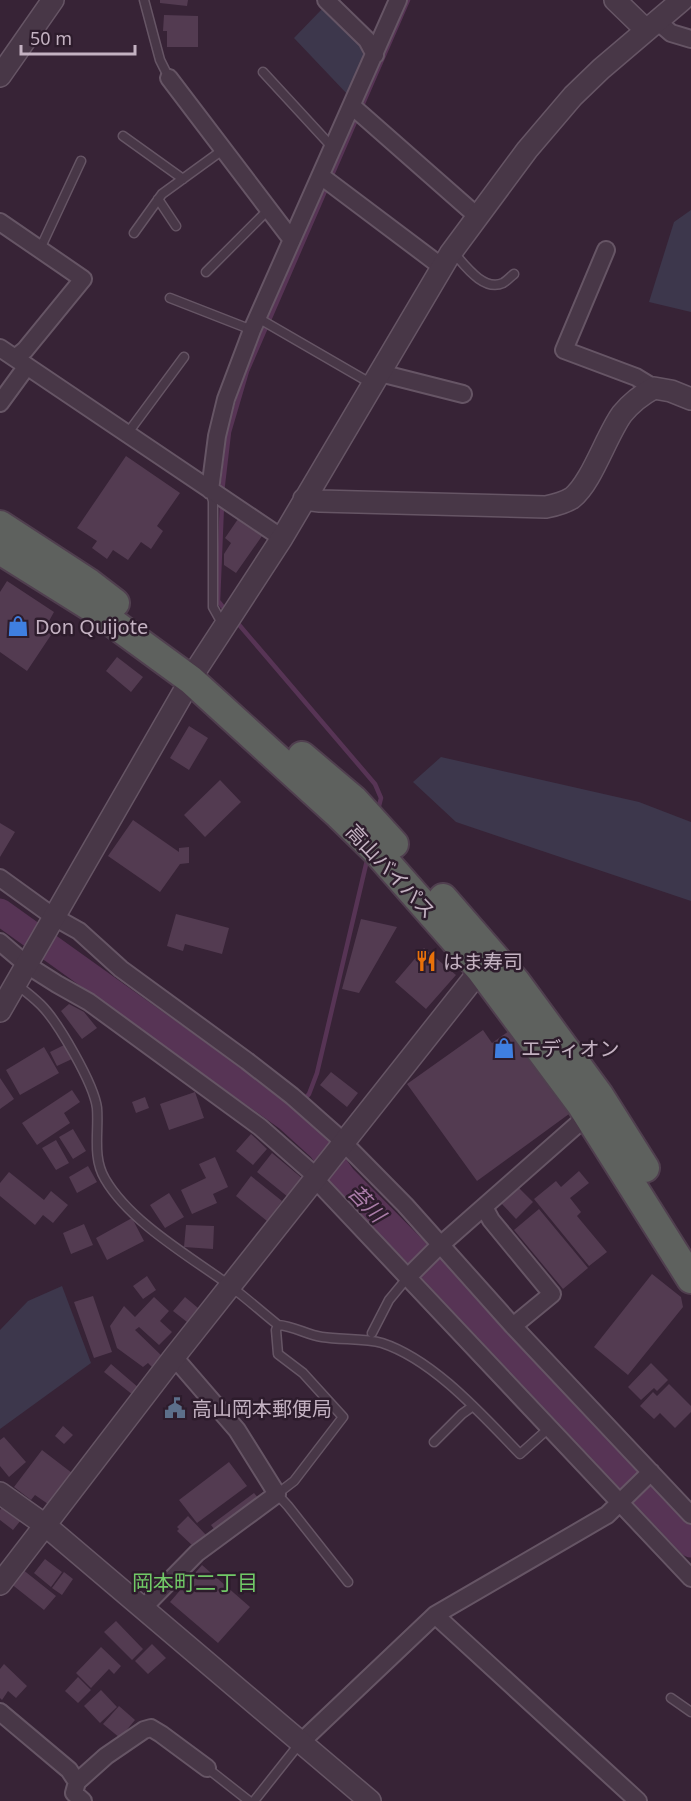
<svg xmlns="http://www.w3.org/2000/svg" width="691" height="1801" font-family="'Noto Sans','Noto Sans JP',sans-serif">
  <rect width="100%" height="100%" fill="#372336"/>
  <path fill="#3d374c" d="M323 8 361 46 365 62 349 96 294 38Z
    M691 210V312L649 302 674 222Z
    M441 757 639 802 691 822V901L456 822 413 782Z
    M62 1286 91 1363 0 1429V1330L28 1301Z"/>
  <g fill="none" stroke-linecap="round" stroke-linejoin="round">
    <path stroke="#573455" stroke-width="4.5" d="M361 108 408 0
      M222 492 229 432 247 371 358 115
      M222 503 218 601 227 612
      M235 620 375 784 381 798 378 810
      M288 1118 309 1094 317 1073 368 856"/>
    <path stroke="#573455" stroke-width="27" d="M0 912 288 1118 321 1148 343 1178 413 1249 691 1544"/>
  </g>
  <path fill="#533b51" d="M160 0H188L187 6 160 3Z
    M164 15 198 16V47H167V31H163Z
    M126 456 180 493 157 526 163 531 151 549 141 542 128 560 113 550 107 559 92 548 97 541 77 528Z
    M238 519 262 536 236 573 224 565V554L231 543 225 538Z
    M7 581 54 612 49 621 57 626 27 671 0 652V592Z
    M117 657 143 677 131 692 106 671Z
    M189 726 208 738 189 770 170 758Z
    M220 780 241 802 205 837 184 815Z
    M133 820 179 852V848L189 847V863L180 864 160 892 108 856Z
    M0 823 15 832 0 857Z
    M176 914 229 928 222 954 185 944 183 951 167 946Z
    M361 919 397 927 359 993 342 989Z
    M424 948 456 975 426 1009 395 982Z
    M69 1004 84 1012 97 1028 82 1039 61 1011Z
    M483 1030 492 1043 509 1031 569 1114 477 1181 407 1084Z
    M64 1045 72 1059 57 1066 50 1052Z
    M44 1047 59 1073 20 1095 6 1070Z
    M331 1072 358 1093 347 1107 320 1085Z
    M0 1078 14 1099 0 1109Z
    M72 1090 80 1102 64 1113 70 1123 37 1145 22 1123Z
    M195 1092 204 1118 169 1130 160 1104Z
    M145 1097 149 1108 136 1113 132 1102Z
    M73 1129 86 1151 73 1159 59 1137Z
    M251 1134 267 1149 253 1165 236 1151Z
    M56 1140 69 1163 56 1170 42 1148Z
    M272 1153 303 1179 288 1197 257 1172Z
    M215 1157 228 1187 213 1194 217 1203 192 1214 181 1190 206 1178 199 1164Z
    M88 1166 97 1182 77 1193 69 1177Z
    M579 1171 589 1183 570 1198 581 1212 577 1216 607 1252 589 1266 534 1199 556 1181 561 1187Z
    M9 1172 44 1200 51 1191 68 1205 53 1223 43 1215 35 1225 0 1196V1183Z
    M251 1176 282 1201 267 1221 236 1196Z
    M518 1187 533 1202 516 1219 501 1203Z
    M169 1193 184 1217 165 1228 150 1205Z
    M539 1209 588 1268 563 1289 514 1230Z
    M132 1218 144 1241 107 1260 96 1238Z
    M84 1224 93 1245 71 1254 63 1233Z
    M186 1225 214 1226 213 1249 184 1247Z
    M652 1274 681 1297 683 1307 628 1375 594 1347Z
    M147 1276 156 1290 143 1299 133 1286Z
    M93 1296 112 1352 94 1358 74 1302Z
    M154 1297 169 1311 160 1321 172 1332 159 1345 139 1327 135 1330 164 1358 154 1369 148 1363 143 1367 117 1348 110 1326 124 1306 135 1317Z
    M185 1297 198 1308 187 1322 173 1311Z
    M651 1363 668 1380 657 1391 654 1388 641 1400 628 1387Z
    M111 1364 139 1388 133 1395 104 1372Z
    M669 1384 691 1406V1412L675 1428 660 1413 654 1419 640 1406 653 1392 657 1396Z
    M63 1426 73 1435 64 1444 55 1436Z
    M4 1437 26 1462 9 1477 0 1466V1440Z
    M42 1450 72 1473 48 1504 35 1495 31 1500 14 1487Z
    M229 1462 247 1486 197 1523 179 1500Z
    M254 1493 260 1500 217 1533 211 1525Z
    M3 1506 21 1520 13 1530 0 1520V1510Z
    M188 1516 206 1535 194 1547 177 1531 179 1529 177 1527Z
    M45 1559 62 1572 51 1587 34 1573Z
    M202 1565 250 1607 218 1643 170 1602Z
    M22 1569 56 1596 44 1610 10 1583Z
    M64 1572 73 1579 62 1595 52 1588Z
    M116 1621 143 1649 132 1660 104 1632Z
    M152 1644 166 1658 148 1674 135 1661Z
    M101 1647 121 1666 114 1674 109 1669 91 1688 76 1673Z
    M4 1664 27 1686 16 1698 8 1691 2 1700 0 1698V1669Z
    M78 1677 91 1690 78 1703 65 1691Z
    M101 1690 117 1707 100 1723 84 1706Z
    M119 1706 135 1720 120 1738 103 1724Z"/>
  <g fill="none" stroke-linecap="round" stroke-linejoin="round">
    <defs>
      <path id="service" d="M144 0 160 60 169 78
        M263 72 333 148
        M123 136 183 179
        M158 199 176 226
        M134 233 162 194 224 149
        M40 249 81 161
        M453 252C464 264 483 292 503 283 507 281 510 277 514 274
        M206 272 263 215 271 212
        M170 298 252 330
        M258 318 372 384
        M127 434 184 357
        M210 491 213 501V607L223 625
        M16 984C25 991 33 997 41 1005 58 1022 94 1084 97 1108 99 1132 92 1157 105 1179 130 1222 189 1256 229 1285 246 1298 262 1312 278 1325 294 1326 307 1335 322 1337 341 1340 365 1338 382 1343 434 1360 483 1416 520 1454L549 1428
        M278 1325 276 1330 278 1354 303 1373 343 1417 294 1481 277 1494 288 1506 348 1582
        M372 1333 389 1300 408 1277
        M434 1442 462 1414 473 1406
        M671 1698 691 1712
        M207 1768 249 1801
        M254 1801 300 1743"/>
      <path id="minor" d="M326 0 367 40 375 55
        M657 21 671 33 691 39
        M169 78 292 240
        M352 106 477 216
        M321 176 442 267
        M0 222 83 279 25 350 15 358
        M606 250 564 350 636 377 654 388
        M0 348 282 538
        M380 373 463 394
        M0 403 27 366
        M210 490 217 436 226 399 252 330 398 0
        M0 878 54 917 79 931 121 969 247 1061 292 1096 335 1134 405 1205 513 1326 691 1515
        M0 942 27 965 57 984 89 1002 260 1127 310 1171 315 1179 691 1578
        M484 1207 491 1220 552 1294 513 1326
        M408 1277 436 1249 588 1115
        M143 1608 197 1553 277 1494 237 1430 174 1357
        M435 1615 638 1801
        M0 1712 69 1770 77 1782 74 1793 83 1801
        M300 1743 435 1615 607 1515 651 1472
        M77 1782 106 1756 144 1730 151 1728 161 1734 207 1768"/>
      <path id="tertiary" d="M615 0 646 30
        M0 76 53 0
        M304 499 320 501 546 507C556 505 564 503 572 498 592 482 606 436 622 414 631 403 641 395 654 388L671 391 691 399
        M0 1011 198 667 282 538 450 254 527 150 573 96 601 69 682 0
        M0 1493 45 1525 370 1801
        M0 1584 174 1357 489 959"/>
      <path id="trunk" d="M0 525 89 583 115 603
        M0 550 94 609 191 680 339 815 378 853 480 969 582 1106 691 1279
        M302 756 354 800 394 844
        M443 898 516 982 599 1095 645 1168"/>
    </defs>
    <use href="#service" stroke="#665565" stroke-width="11"/>
    <use href="#minor" stroke="#665565" stroke-width="20"/>
    <use href="#tertiary" stroke="#665565" stroke-width="24"/>
    <use href="#trunk" stroke="#503f4f" stroke-width="32"/>
    <use href="#service" stroke="#483747" stroke-width="8"/>
    <use href="#minor" stroke="#483747" stroke-width="16"/>
    <use href="#tertiary" stroke="#483747" stroke-width="21"/>
    <use href="#trunk" stroke="#5e615e" stroke-width="28"/>
  </g>
  <defs>
    <symbol id="shop-bare" viewBox="-9 -9 18 18"><path d="M-5-2.5h2.3a2.7 3.5 0 0 1 5.4 0H5L5.5 6h-11ZM-1.5-2.5h3a1.5 2.3 0 0 0-3 0Z" fill="#3f7fe0" stroke="#2d1c2c" stroke-width="2.5" paint-order="stroke"/></symbol>
    <symbol id="restaurant-bare" viewBox="-9 -9 18 18"><path d="M-5-6h1v4h1v-4h1v4h1v-4h1v5L-1.5 .5V6h-2V.5L-5-1ZM5-6V6H3V1.5H1.5Q1.5-4 5-6Z" fill="#e8710a" stroke="#2d1c2c" stroke-width="2.5" paint-order="stroke"/></symbol>
    <symbol id="civic-bare" viewBox="-9 -9 18 18"><path d="M-.6-6.5H3V-4.5H.6V-3L4-1V1h2V6H-6V1h2V-1L-.6-3ZM-1.2 2.5V6h2.4V2.5Z" fill="#5c6f8a" stroke="#2d1c2c" stroke-width="2.5" paint-order="stroke"/></symbol>
  </defs>
  <g fill-rule="evenodd">
    <use href="#shop-bare" x="3" y="611" width="30" height="30"/>
    <use href="#restaurant-bare" x="411" y="946" width="30" height="30"/>
    <use href="#shop-bare" x="489" y="1033" width="30" height="30"/>
    <use href="#civic-bare" x="160" y="1393" width="30" height="30"/>
  </g>
  <g text-anchor="middle" dominant-baseline="central" stroke-width="5" stroke-linejoin="round" paint-order="stroke">
    <g font-size="20" fill="#c4b2c2" stroke="#2d1c2c" text-anchor="start">
      <text x="35" y="626">Don Quijote</text>
      <text x="443" y="961">はま寿司</text>
      <text x="521" y="1048">エディオン</text>
      <text x="192" y="1408">高山岡本郵便局</text>
    </g>
    <g font-size="20" fill="#c4b2c2" stroke="#2d1c2c">
      <text transform="translate(391 871) rotate(47)">高山バイパス</text>
    </g>
    <g font-size="21" font-style="italic" fill="#aa7ca8" stroke="#2d1c2c">
      <text transform="translate(367 1203) rotate(46)">苔川</text>
    </g>
    <g font-size="21" fill="#71c967" stroke="#2d1c2c">
      <text x="195" y="1582">岡本町二丁目</text>
    </g>
  </g>
  <path d="M21 45v9h114v-9" fill="none" stroke="#c4b2c2" stroke-width="3"/>
  <text x="30" y="45" font-size="18" fill="#c4b2c2" stroke="#2d1c2c" stroke-width="4.5" paint-order="stroke">50 m</text>
</svg>
